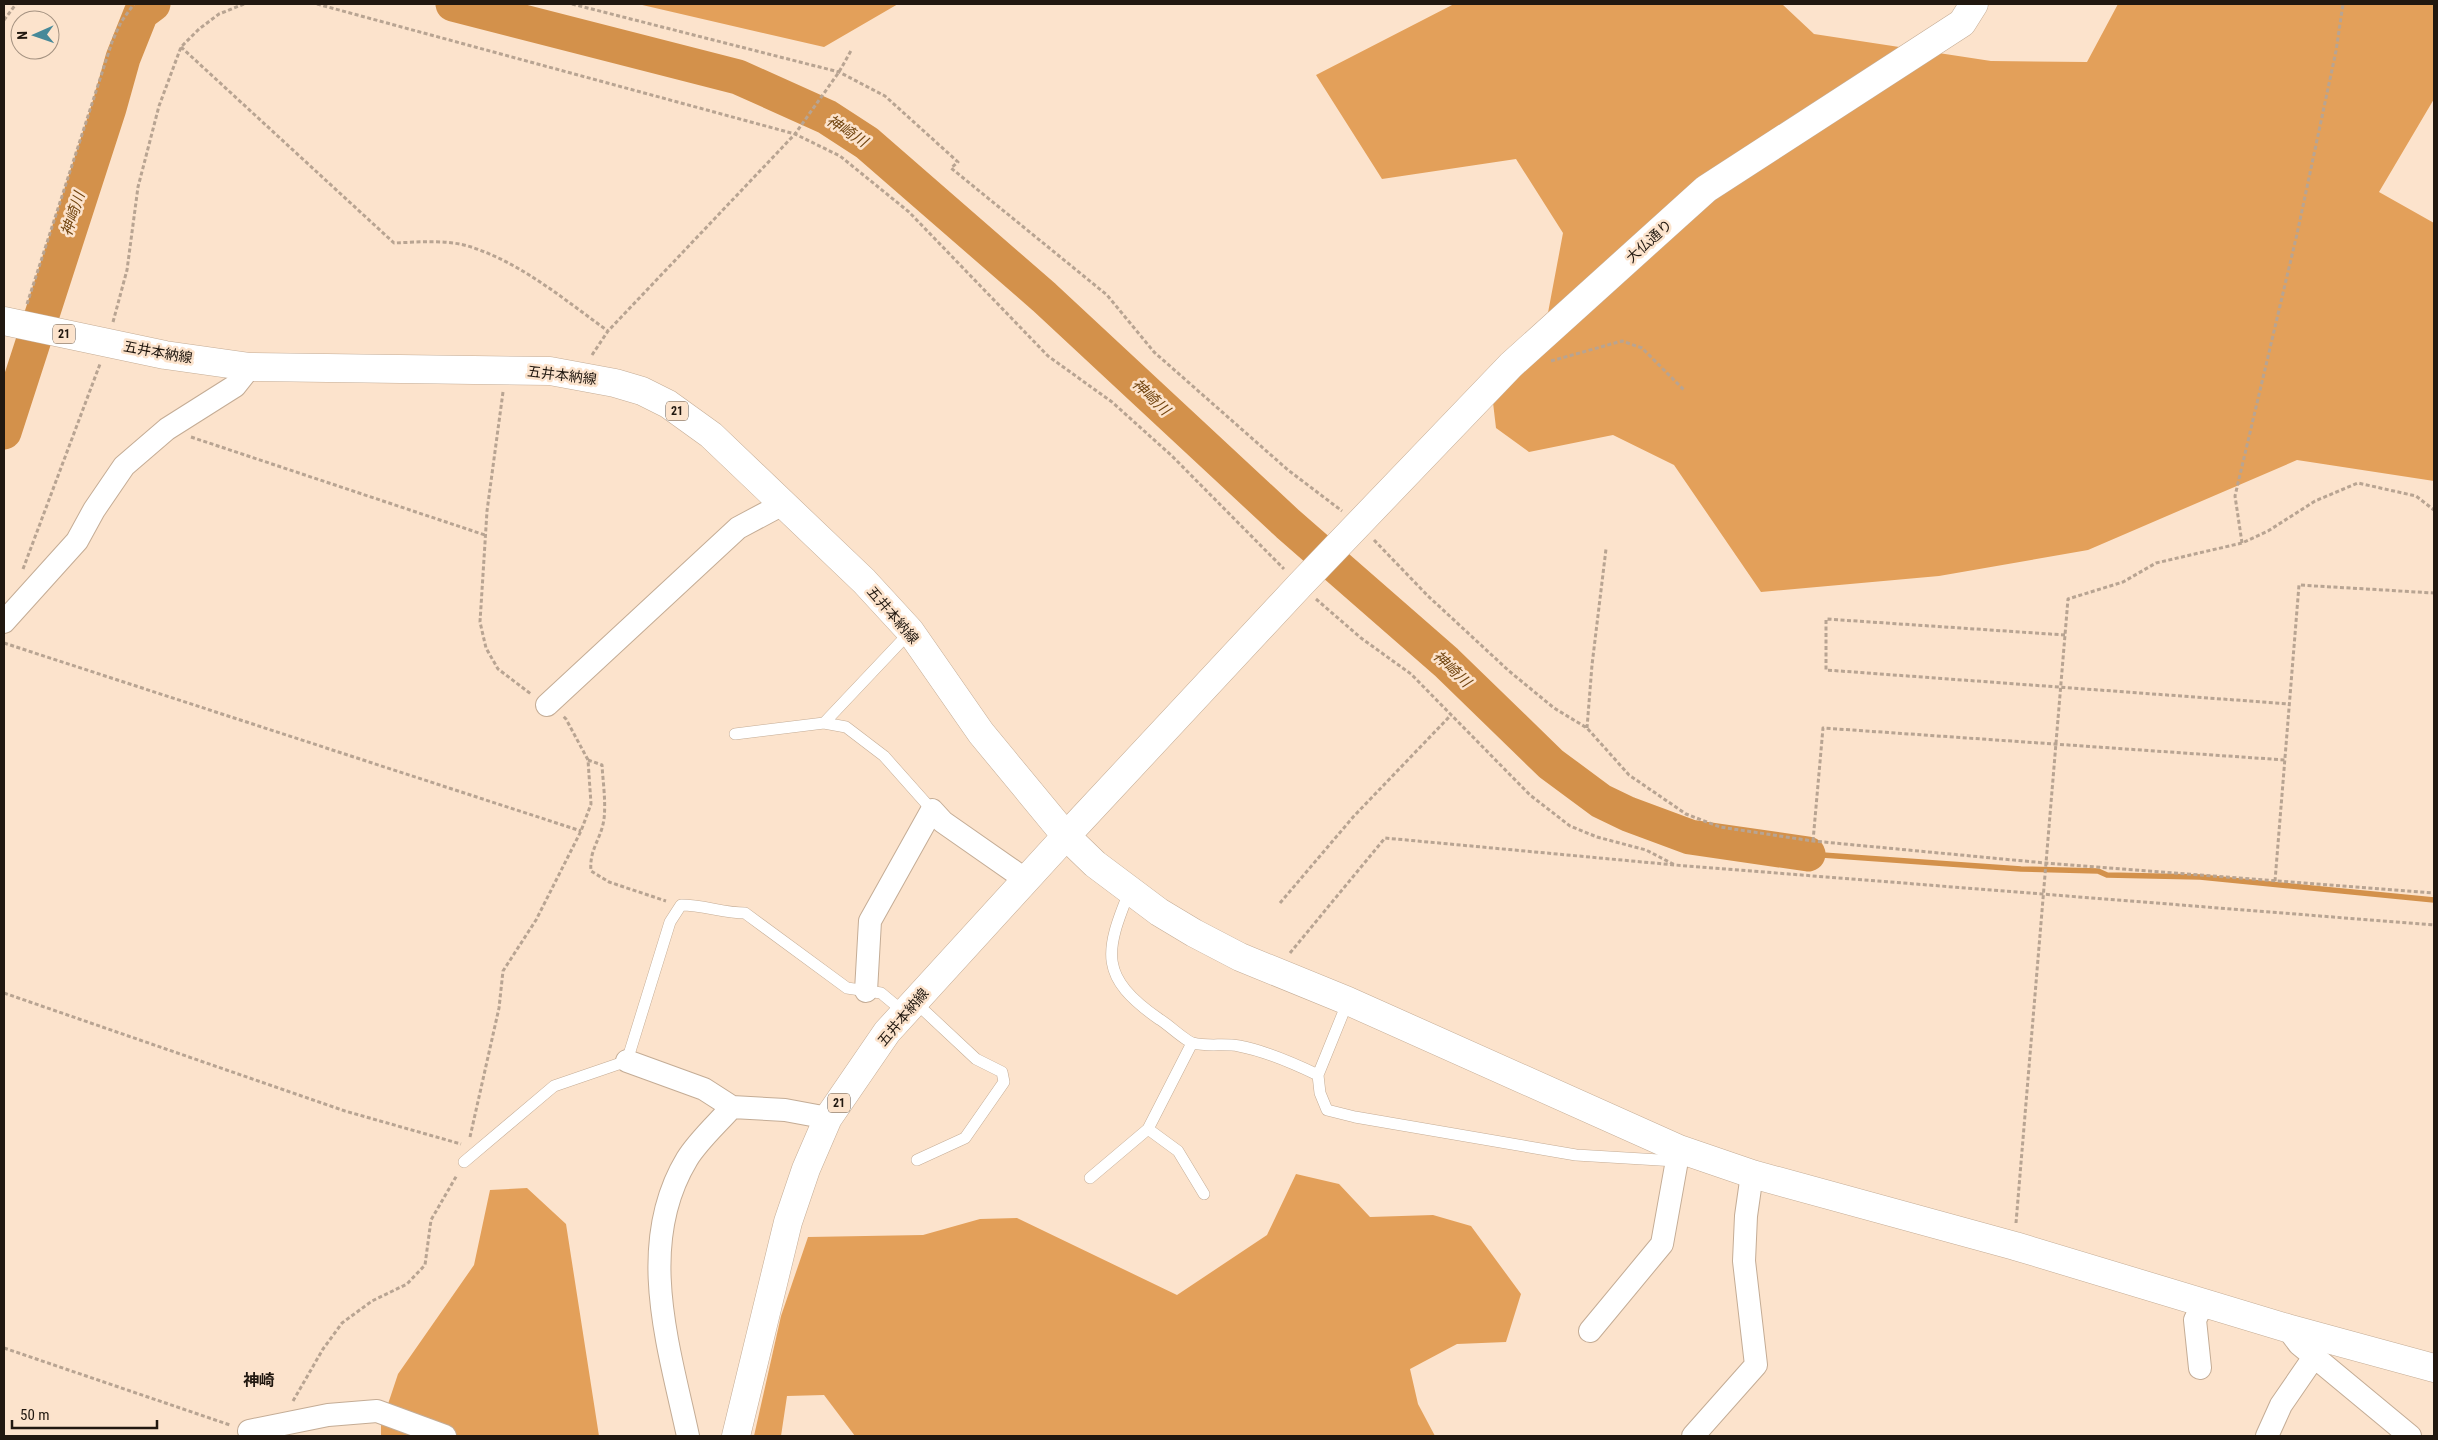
<svg xmlns="http://www.w3.org/2000/svg" width="2438" height="1440" font-family="'Roboto Condensed','Noto Sans JP',sans-serif">
  <rect width="100%" height="100%" fill="#fce3cc"/>
  <path fill="#e3a05a" d="M638 4H898L824 47Z
    M1454 4H1782L1814 34 1991 61 2087 62 2118 4H2434V99L2379 192 2434 223V481L2297 460 2088 550 1939 576 1761 592 1674 465 1613 435 1529 452 1496 428 1492 394 1544 334 1563 233 1516 159 1382 179 1316 75Z
    M1296 1174 1339 1184 1370 1217 1433 1215 1471 1226 1521 1294 1506 1342 1457 1344 1410 1369 1418 1404 1435 1436H855L824 1395 787 1396 781 1436H754L781 1316 808 1237 923 1235 980 1219 1017 1218 1177 1295 1267 1235Z
    M527 1188 566 1224 599 1436H381V1425L398 1374 474 1265 490 1190Z"/>
  <g fill="none" stroke-linecap="round" stroke-linejoin="round">
    <path stroke="#d3914b" stroke-width="5.5" d="M1808 854 2021 869 2098 871 2107 875 2200 877 2434 900"/>
    <path stroke="#d3914b" stroke-width="35" d="M453 4 738 77 827 117 867 143 1044 297 1288 524 1446 662 1551 764 1601 801 1628 814 1690 837 1808 854
      M4 432 109 108 123 58 141 13 153 4"/>
    <defs>
      <path id="lane" d="M824 723 910 632
        M735 734 824 723 846 727 884 756 932 810
        M1130 890C1104 953 1099 977 1159 1019 1168 1024 1185 1041 1193 1043 1208 1047 1224 1043 1239 1046 1266 1051 1293 1063 1318 1075
        M1348 1001 1318 1075 1320 1093 1327 1110 1355 1117 1576 1155 1676 1161
        M915 1002 976 1059 1002 1072 1004 1082 965 1138 917 1160
        M1148 1129 1178 1151 1204 1194
        M464 1162 554 1086 627 1061 670 922 681 905C704 905 723 913 745 913L847 988 881 993 905 1013
        M1090 1178 1148 1129 1192 1043"/>
      <path id="street" d="M4 622 77 541 94 510 124 466 167 429 235 386 250 367
        M547 705 738 528 783 504
        M866 991 870 921 932 810 943 822 1026 880
        M627 1061 704 1089 732 1107
        M2287 1328 2299 1344 2410 1436
        M1590 1331 1662 1244 1679 1149
        M2200 1368 2195 1320 2204 1301
        M249 1431 328 1415 377 1411 445 1436
        M688 1436C669 1347 635 1245 687 1159 698 1141 717 1124 732 1107L785 1110 828 1118
        M1693 1436 1756 1365 1744 1261 1746 1216 1752 1174
        M2267 1436 2281 1405 2314 1357"/>
      <path id="secondary" d="M1974 4 1962 23 1706 189 1511 365 1300 585 1066 836 1095 864 1159 912 1194 933 1240 957 1348 1001 1679 1149 1752 1174 2015 1246 2287 1328 2434 1368"/>
      <path id="primary" d="M4 321 165 355 250 367 550 371 615 383 642 391 668 404 711 435 864 581 910 631 981 733 1066 836 887 1032 828 1118 806 1169 788 1222 736 1436"/>
    </defs>
    <use href="#lane" stroke="#c4ac95" stroke-width="12"/>
    <use href="#street" stroke="#c4ac95" stroke-width="24"/>
    <use href="#secondary" stroke="#c4ac95" stroke-width="29"/>
    <use href="#primary" stroke="#c4ac95" stroke-width="29"/>
    <path stroke="#b8a492" stroke-width="3" stroke-dasharray="4 2.5" stroke-linecap="butt" d="M317 4 795 134 840 156 909 212 1048 356 1112 402 1172 456 1284 569
      M572 4 839 72 885 96 958 162 951 168 1107 295 1154 352 1288 470 1342 511
      M4 20 16 4
      M181 47 394 243C419 242 450 239 474 248 524 265 566 301 608 331
      M27 304 112 42 121 22 134 4
      M113 322 127 270 138 187 159 106 181 47 199 29 219 14 244 4
      M592 355 608 331 795 134 839 72 852 49
      M1551 361 1622 341 1642 348 1685 391
      M503 392 487 511 480 622 486 648 498 669 531 694
      M191 437 485 535
      M1374 540 1428 596 1509 671 1554 708 1587 728 1629 775 1686 814 1720 827 1813 841 2045 863 2434 893
      M2242 543 2235 496 2297 234 2336 51 2343 4
      M23 569 100 364
      M1316 599 1361 638 1411 674 1530 795 1570 826 1597 837 1646 850 1675 865
      M2065 635 1826 619V670L2290 704
      M4 643 581 831
      M1587 728 1592 665 1606 549
      M588 760 602 765C603 782 606 802 604 819 601 840 589 849 591 871L609 882 666 901
      M1813 841 1823 728 2285 760
      M2275 881 2299 585 2434 593
      M1280 903 1354 816 1451 715
      M1290 953 1385 838 1675 865 2434 925
      M4 993 345 1111 461 1144
      M470 1137 499 1008 503 971 536 920 581 831 591 804 588 760 566 719 563 716
      M2016 1223 2068 599 2123 582 2156 563 2242 543 2268 531 2315 501 2358 483 2416 496 2434 510
      M4 1348 230 1425
      M293 1401 323 1349 342 1323 372 1301 407 1284 425 1265 431 1220 457 1175"/>
    <use href="#lane" stroke="#fff" stroke-width="11"/>
    <use href="#street" stroke="#fff" stroke-width="22"/>
    <use href="#secondary" stroke="#fff" stroke-width="28"/>
    <use href="#primary" stroke="#fff" stroke-width="28"/>
  </g>
  <g text-anchor="middle" dominant-baseline="central" stroke-width="5" stroke-linejoin="round" paint-order="stroke">
    <g fill="#fce3cc" stroke="#635548" stroke-width="1">
      <rect x="53" y="324.5" width="22" height="19" rx="4"/>
      <rect x="666" y="401.5" width="22" height="19" rx="4"/>
      <rect x="828" y="1093.5" width="22" height="19" rx="4"/>
    </g>
    <g font-size="12" font-weight="bold" fill="#211810">
      <text x="64" y="334">21</text>
      <text x="677" y="411">21</text>
      <text x="839" y="1103">21</text>
    </g>
    <g font-size="14" fill="#211810" stroke="#fce3cc">
      <text transform="translate(1649 241) rotate(-42)">大仏通り</text>
      <text transform="translate(158 352) rotate(10)">五井本納線</text>
      <text transform="translate(562 375) rotate(7)">五井本納線</text>
      <text transform="translate(893 615) rotate(49)">五井本納線</text>
      <text transform="translate(903 1017) rotate(-50)">五井本納線</text>
    </g>
    <g font-size="15" font-style="italic" fill="#734611" stroke="#fce3cc">
      <text transform="translate(847 131) rotate(33)">神崎川</text>
      <text transform="translate(73 214) rotate(-72)">神崎川</text>
      <text transform="translate(1151 397) rotate(43)">神崎川</text>
      <text transform="translate(1452 669) rotate(43)">神崎川</text>
    </g>
    <g font-size="16" font-weight="bold" fill="#211810" stroke="#fce3cc">
      <text x="259" y="1380">神崎</text>
    </g>
  </g>
  <rect width="2438" height="1440" fill="none" stroke="#211810" stroke-width="10"/>
  <g transform="translate(35 35) rotate(268)"><circle r="24" fill="#fce3cc" stroke="#a49281"/>
  <path d="M0-4L9 19L0 12L-9 19Z" fill="#468999"/>
  <text y="-8" font-size="14" font-weight="bold" text-anchor="middle" fill="#211810">N</text>
  </g>
  <path d="M12 1420v8h145v-8" fill="none" stroke="#211810" stroke-width="2.5"/>
  <text x="20" y="1420" font-size="15" fill="#211810" stroke="#fce3cc" stroke-width="4" paint-order="stroke">50 m</text>
</svg>
